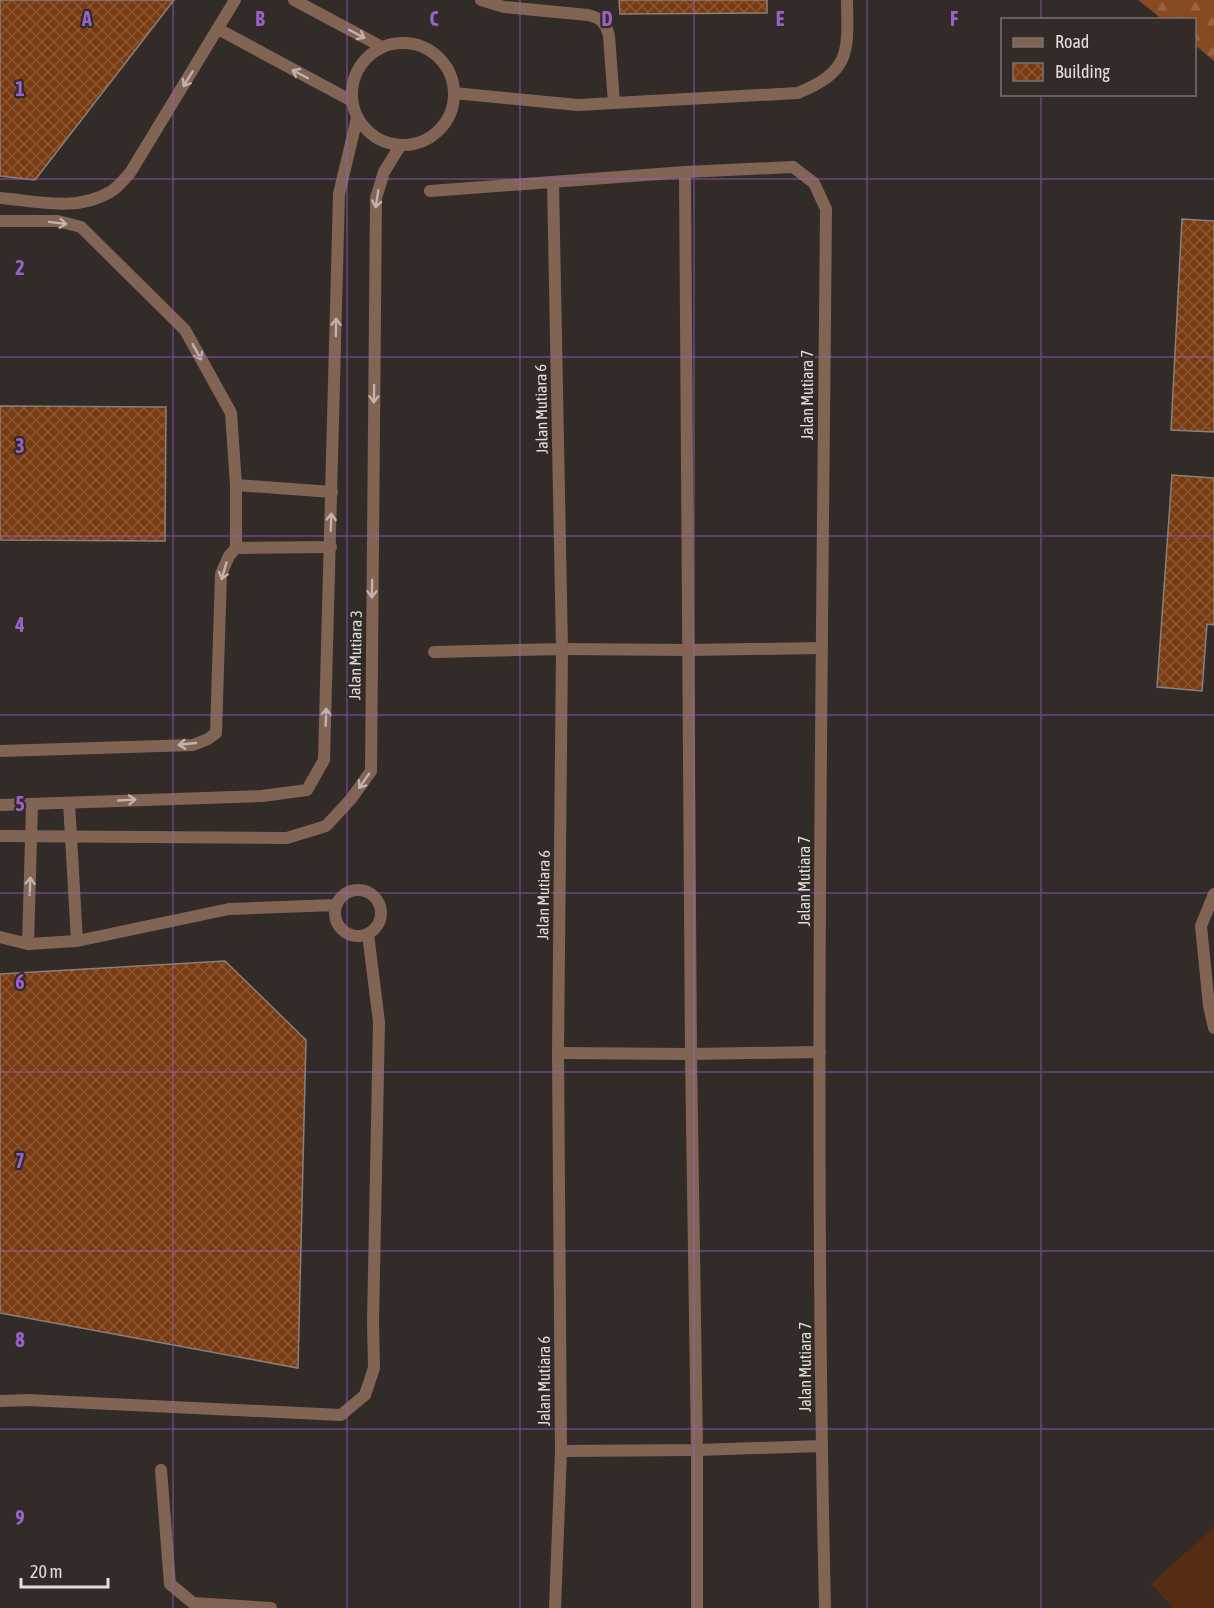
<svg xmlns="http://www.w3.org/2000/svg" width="1214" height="1608" font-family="'Asap Condensed',sans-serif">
  <defs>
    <pattern id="forest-firs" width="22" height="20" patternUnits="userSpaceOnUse" patternTransform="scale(1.5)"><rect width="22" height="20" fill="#894922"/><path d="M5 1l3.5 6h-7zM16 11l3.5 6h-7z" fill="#9a6342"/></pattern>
    <pattern id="building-cross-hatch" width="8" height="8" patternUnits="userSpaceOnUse" patternTransform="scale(1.5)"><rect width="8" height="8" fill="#793b12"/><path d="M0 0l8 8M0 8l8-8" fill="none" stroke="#8c5734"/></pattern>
  </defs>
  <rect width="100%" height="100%" fill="#322b27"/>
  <path fill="url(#forest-firs)" d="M1138 0H1214V61L1195 45 1194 20 1162 19Z"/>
  <path fill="#562c12" d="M1214 1527V1608H1173L1151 1584Z"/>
  <path fill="url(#building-cross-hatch)" stroke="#89807c" stroke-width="1.5" d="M0 0H174L35 180 0 176Z
    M619 0H767V13L620 14Z
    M1182 219 1214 221V432L1171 430Z
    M0 406 166 407 165 541 0 540Z
    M1172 475 1214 478V625L1207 624 1202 691 1157 687Z
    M225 961 306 1040 298 1368 0 1313V974Z"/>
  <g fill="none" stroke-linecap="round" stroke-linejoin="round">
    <path stroke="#826455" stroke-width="12" d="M294 0 382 47
      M481 0 504 7 588 15C601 18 606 23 609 36L614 103
      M218 29 352 101
      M454 93 578 105 798 93C851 71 848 52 847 0
      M685 172 691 1054 697 1450V1608
      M430 191 685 172 793 167
      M0 198C36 201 77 212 110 192 118 188 124 179 130 173L235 0
      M0 221H58L81 227 185 330 231 413 236 485V548
      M236 485 332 492
      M562 649 689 650 822 648
      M0 751 193 745 208 739 216 733 221 574 229 556 236 548 331 547
      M1214 894 1201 926 1209 1006 1214 1028
      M558 1053 691 1054 820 1052"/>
    <path stroke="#826455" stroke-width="12" d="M352 94a51 51 0 1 1 102 0a51 51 0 1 1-102 0Z
      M793 167 814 183 826 209C822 675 814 1142 825 1608
      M553 182 562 649 558 1053 561 1451 555 1608
      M434 652 562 649
      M69 803 77 941
      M335 913a23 23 0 1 1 46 0a23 23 0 1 1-46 0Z
      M0 937 28 944 77 941 229 909 336 905
      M28 944 32 805
      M0 1401 28 1400 341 1415 365 1395 374 1368 373 1322 379 1022 368 934
      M561 1451 697 1450 822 1446
      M161 1470 170 1584 193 1603 271 1608"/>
    <path stroke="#826455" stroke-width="12" d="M0 805 262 796 307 790 324 760 339 194 357 118
      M0 836 287 838 326 826 351 799 371 771 376 198 384 172 400 146"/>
  </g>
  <defs><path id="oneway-shaft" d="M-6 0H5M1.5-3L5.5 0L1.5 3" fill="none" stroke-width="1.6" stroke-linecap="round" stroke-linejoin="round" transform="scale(1.5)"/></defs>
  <g stroke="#c1b3ad">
    <use href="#oneway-shaft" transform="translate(357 34) rotate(28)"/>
    <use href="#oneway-shaft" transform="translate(300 74) rotate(-152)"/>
    <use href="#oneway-shaft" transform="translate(188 79) rotate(121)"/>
    <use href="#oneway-shaft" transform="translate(377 199) rotate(99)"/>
    <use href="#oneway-shaft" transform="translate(58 223) rotate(7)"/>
    <use href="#oneway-shaft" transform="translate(336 327) rotate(-89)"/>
    <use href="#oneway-shaft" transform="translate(197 352) rotate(61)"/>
    <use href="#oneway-shaft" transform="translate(374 394) rotate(91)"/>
    <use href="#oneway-shaft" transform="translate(331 522) rotate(-88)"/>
    <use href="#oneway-shaft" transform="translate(224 571) rotate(106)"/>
    <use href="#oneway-shaft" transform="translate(372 589) rotate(91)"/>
    <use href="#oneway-shaft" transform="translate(326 717) rotate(-88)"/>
    <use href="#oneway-shaft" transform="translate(187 744) rotate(174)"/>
    <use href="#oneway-shaft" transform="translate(364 781) rotate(125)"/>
    <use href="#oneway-shaft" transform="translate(127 800) rotate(-3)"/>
    <use href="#oneway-shaft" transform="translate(30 886) rotate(-88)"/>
  </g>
  <path fill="none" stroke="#9a61c8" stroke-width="1.5" stroke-opacity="0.55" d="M173 0V1608M347 0V1608M520 0V1608M694 0V1608M867 0V1608M1041 0V20M1041 94V1608M0 179H1214M0 357H1214M0 536H1214M0 715H1214M0 893H1214M0 1072H1214M0 1251H1214M0 1429H1214"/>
  <g text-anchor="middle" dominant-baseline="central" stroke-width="4.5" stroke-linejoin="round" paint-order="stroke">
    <g font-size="16" fill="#e3dedc" stroke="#322b27">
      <text transform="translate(807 395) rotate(-90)">Jalan Mutiara 7</text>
      <text transform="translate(541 409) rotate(-91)">Jalan Mutiara 6</text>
      <text transform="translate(355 655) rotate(-89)">Jalan Mutiara 3</text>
      <text transform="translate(804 881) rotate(-90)">Jalan Mutiara 7</text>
      <text transform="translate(543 895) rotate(-89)">Jalan Mutiara 6</text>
      <text transform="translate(805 1367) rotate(-90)">Jalan Mutiara 7</text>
      <text transform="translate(544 1381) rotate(-90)">Jalan Mutiara 6</text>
    </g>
  </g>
  <g font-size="20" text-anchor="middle" font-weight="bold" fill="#9a61c8" stroke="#322b27" stroke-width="4.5" stroke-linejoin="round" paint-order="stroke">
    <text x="87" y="26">A</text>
    <text x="260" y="26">B</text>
    <text x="434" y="26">C</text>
    <text x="607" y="26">D</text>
    <text x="780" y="26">E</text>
    <text x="954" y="26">F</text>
    <text x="20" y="96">1</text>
    <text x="20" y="275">2</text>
    <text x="20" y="453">3</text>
    <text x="20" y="632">4</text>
    <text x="20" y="811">5</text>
    <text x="20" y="989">6</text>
    <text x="20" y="1168">7</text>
    <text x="20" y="1347">8</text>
    <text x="20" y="1525">9</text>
  </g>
  <rect x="1001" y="18" width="195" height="78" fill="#322b27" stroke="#79736f" stroke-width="1.5"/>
  <rect x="1013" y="38" width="30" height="9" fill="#826455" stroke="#79736f" stroke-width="1.5"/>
  <text x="1055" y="48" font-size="18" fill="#e3dedc">Road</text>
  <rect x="1013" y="63" width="30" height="18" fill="url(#building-cross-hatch)" stroke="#79736f" stroke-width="1.5"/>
  <text x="1055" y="78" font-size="18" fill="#e3dedc">Building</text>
  <path d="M21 1578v9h87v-9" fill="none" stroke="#e3dedc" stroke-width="3"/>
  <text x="30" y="1578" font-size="18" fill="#e3dedc" stroke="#322b27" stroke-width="4.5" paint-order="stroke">20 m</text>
</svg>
